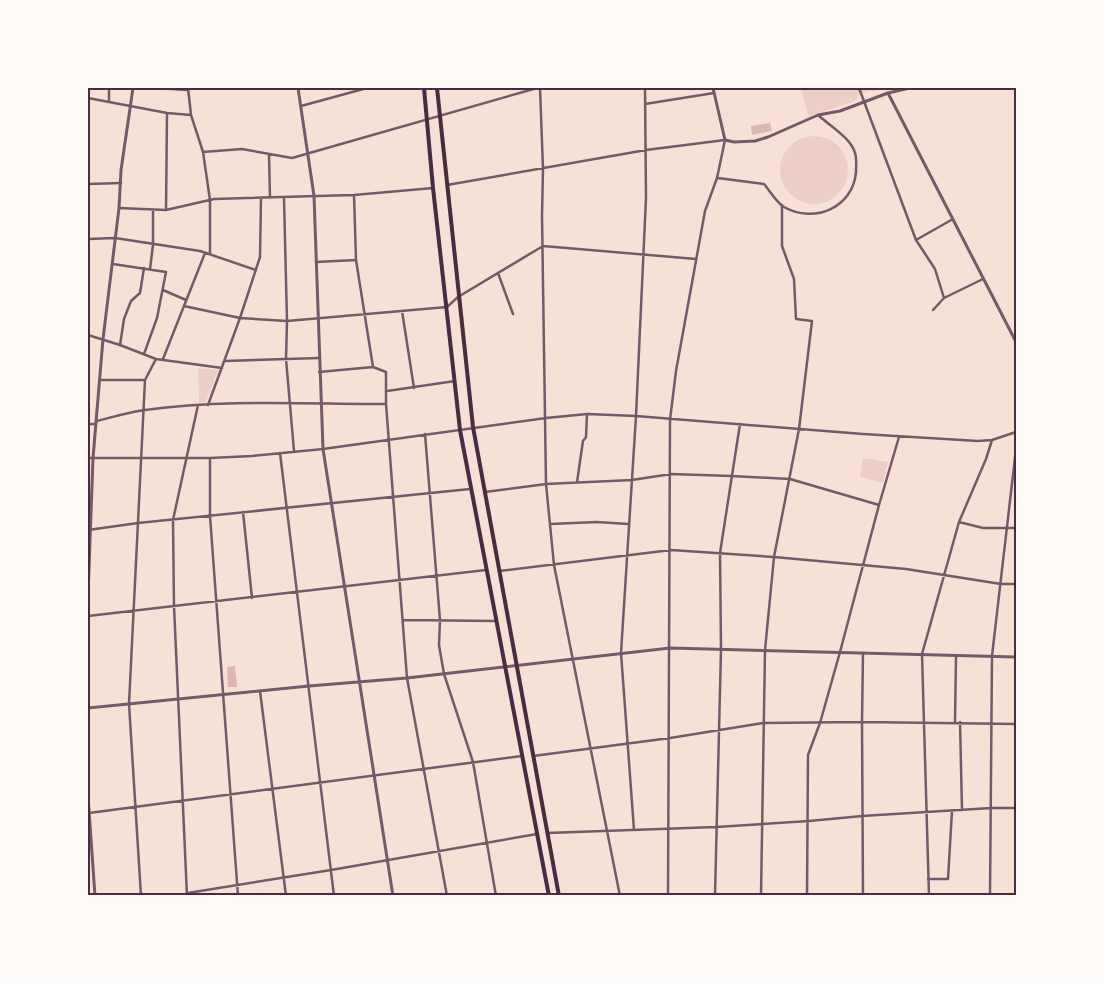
<svg xmlns="http://www.w3.org/2000/svg" width="1104" height="983" font-family="'Fira Sans Condensed',sans-serif">
  <rect width="100%" height="100%" fill="#f7e1d7"/>
  <path fill="#ebcfc5" d="M801 88H888L863 93 857 96V99L853 102 808 116Z
    M780 170a34 34 0 1 1 68 0a34 34 0 1 1-68 0Z
    M198 368 218 370 206 402H199Z
    M863 458 888 462 883 483 860 477Z"/>
  <path fill="#dcb8b0" d="M770 123 772 131 752 135 751 126Z
    M235 666 237 687H228L227 667Z"/>
  <g fill="none" stroke-linecap="round" stroke-linejoin="round">
    <path stroke="#755966" stroke-width="2.5" d="M109 88V102
      M154 88 188 90
      M188 88 191 115 203 152 210 200V254
      M540 88 543 169 542 216 546 484 554 565 620 896
      M859 88 916 240 935 269 944 298
      M88 98 167 113 191 115
      M645 104 714 93
      M301 106 367 88
      M203 152 242 149 292 158 537 88
      M269 154 270 198
      M718 178 764 184C770 191 776 202 784 207 814 224 853 208 856 172 856 166 857 159 855 153 851 138 830 126 818 115
      M88 184 121 183
      M447 185 646 150 725 140 717 178 705 211 676 371 670 420 668 896
      M354 195 356 260 373 367
      M284 198 287 321 286 359 294 451
      M119 208 166 210 214 199 354 195 433 188
      M166 210 167 114
      M88 239 115 238 200 251 256 270
      M916 240 953 219
      M316 262 356 260
      M113 264 166 272 157 318 144 354
      M150 269 153 245V210
      M498 273 513 314
      M163 290 186 300
      M184 306 240 318 287 321 447 307 458 297 543 246 696 259
      M933 310 944 298 983 279
      M402 311 414 388
      M88 335 120 345 156 359 222 368
      M120 345 124 319 131 301 140 293 144 268
      M163 359 205 253
      M225 361 319 358
      M319 372 373 367 386 372V404L407 678 447 896
      M100 380H145
      M387 391 455 381
      M208 405 240 318 260 257 261 198
      M97 421C113 417 129 412 145 410 225 399 306 404 386 404
      M88 424H96
      M425 434 440 620 439 645 444 674 473 762 496 896
      M280 453 334 896
      M88 458H210L252 456 323 449 546 418 587 414 636 416 863 434 978 441 992 440 1016 432
      M210 458V516L238 896
      M577 482 583 441 586 437 587 414
      M485 492 546 484 632 480 671 474 732 476 790 479 879 505
      M243 512 252 598
      M959 522 983 528H1016
      M550 524 597 522 628 524
      M88 530 138 523 470 489
      M499 571 671 550 774 557 906 569 1001 584H1016
      M88 616 486 570
      M403 620 496 621
      M260 691 286 896
      M955 722 956 656
      M960 722 962 810
      M533 756 670 738 763 723 862 722 1016 724
      M89 813 522 756
      M634 830 621 653 636 416 646 198 645 88
      M547 833 716 827 809 821 862 816 991 808H1016
      M928 879H948L952 811
      M141 896 129 704 145 380 156 359
      M169 896 331 870 537 834
      M187 896 174 606 173 520 198 405
      M715 896 721 649 720 553 740 424
      M761 896 765 650 774 557 799 429 812 321 796 319 794 279 782 246V205
      M807 896 808 755 820 723 840 652 879 505 899 437
      M863 896 862 722 863 653
      M929 896 922 654 959 522 986 459 992 440
      M990 896 992 656 1016 449"/>
    <path stroke="#755966" stroke-width="3" d="M298 88 314 196 323 449 393 896
      M713 88 725 140 734 142 755 141 768 137 818 115 840 111 888 93 910 88
      M888 93 1016 342
      M88 596 93 458 103 339 119 208 121 170 133 88
      M88 708 309 686 407 678 670 648 1016 657
      M88 796 95 896"/>
    <path stroke="#4a2c40" stroke-width="4" d="M424 88 433 188 460 430 549 896
      M437 88 473 427 559 896"/>
  </g>
  <rect width="1104" height="983" fill="none" stroke="#fffaf5" stroke-width="178"/>
  <rect x="89" y="89" width="926" height="805" fill="none" stroke="#4a2c40" stroke-width="2"/>
</svg>
